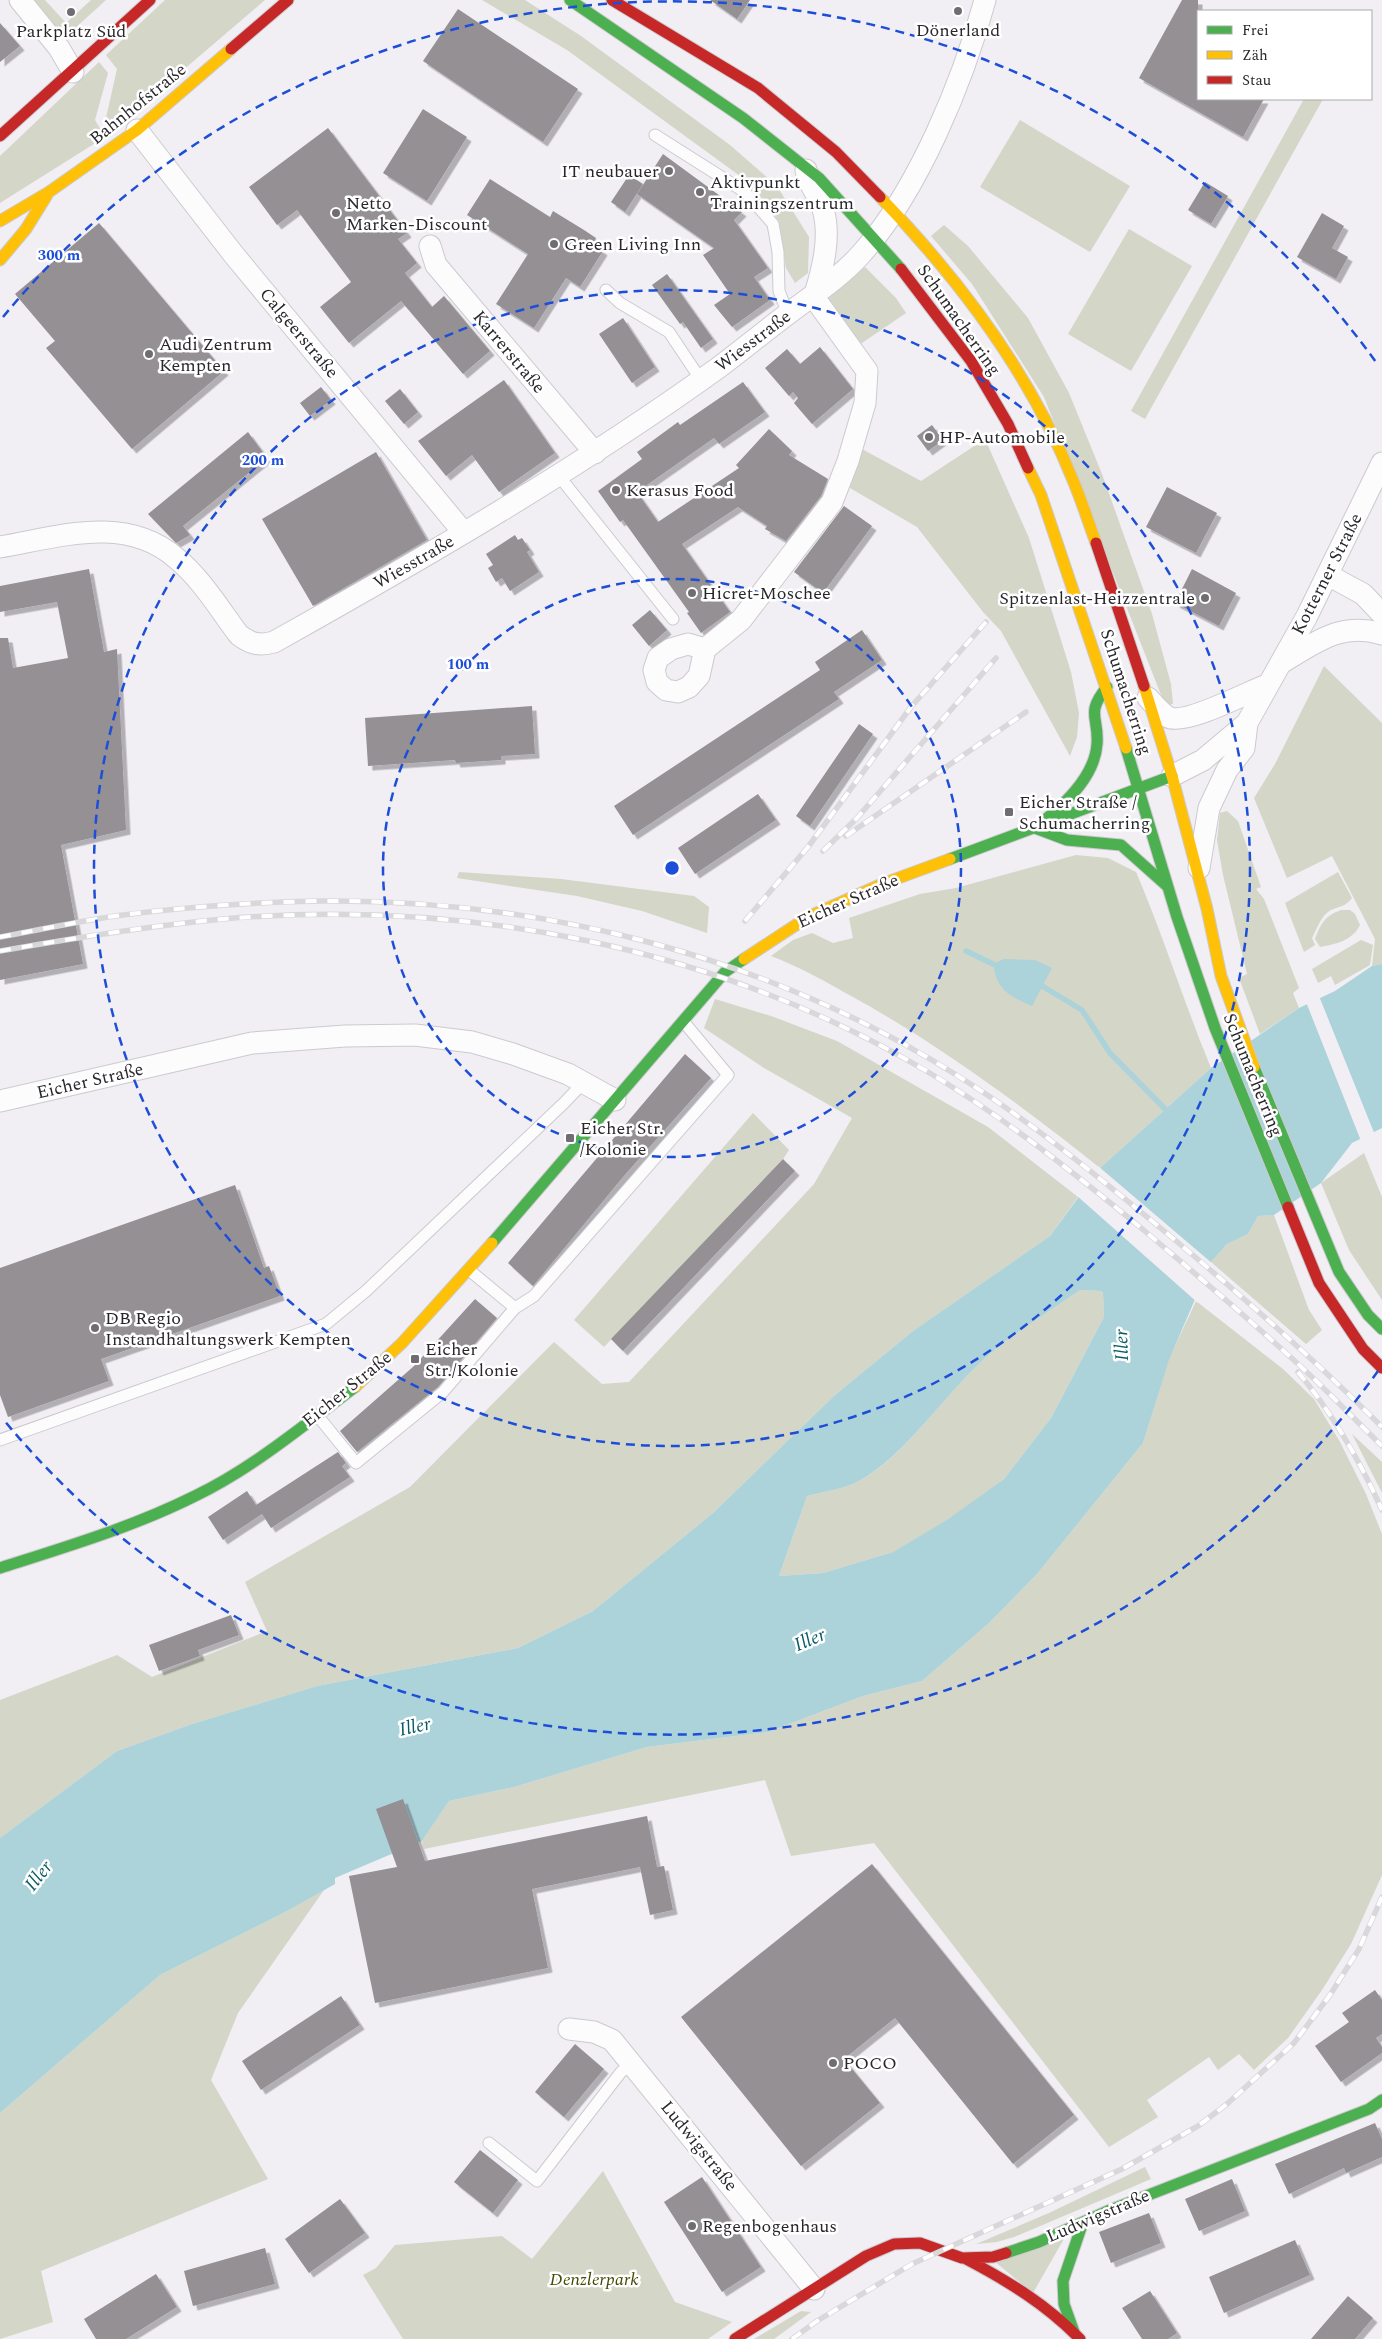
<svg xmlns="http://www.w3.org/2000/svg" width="1382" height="2339" font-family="Spectral,serif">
  <defs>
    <filter id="shadow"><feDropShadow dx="4.5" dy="4.5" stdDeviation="0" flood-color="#0004"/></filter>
  </defs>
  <rect width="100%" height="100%" fill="#f1eef4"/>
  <path fill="#d4d6c7" d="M29 0H45L66 23 91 0H106L62 40Z
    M165 0H265L113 130 106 118 117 69 106 55Z
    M482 0H525L581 36 730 145 777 186 809 237 808 273 795 283 786 268 779 221 751 184 567 50Z
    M99 62 108 73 95 120 105 137 0 203V156Z
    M1304 99H1323L1145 419 1131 411Z
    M1020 120 1130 186 1090 252 980 187Z
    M944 225 968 246 1028 318 1069 393 1102 474 1152 614 1171 684 1173 704 1165 705 1044 397 972 284 931 236Z
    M1129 229 1192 266 1131 371 1068 334Z
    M865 267 896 298 906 313 859 345 824 302Z
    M985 439 1029 538 1071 672 1079 713 1077 737 1070 756 1001 631 983 612 917 527 850 488 860 448 921 481Z
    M1324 666 1382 723V964L1372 966 1375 939 1332 856 1287 878 1254 798 1275 764Z
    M1227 811 1238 821 1261 887 1256 889 1264 899 1299 988 1293 993 1299 1008 1260 1034 1239 978 1247 974 1223 875 1217 840 1220 813Z
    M1076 855 1108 858 1136 872C1164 937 1184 1003 1211 1068L1100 1168C1022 1106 940 1045 853 997 826 982 800 967 771 956L793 940 812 933 833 943 853 938 849 918 920 894 956 888Z
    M459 872 561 879 694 896 709 907 707 933 642 911 577 896 457 878Z
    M1338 872 1352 898C1345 907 1340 906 1331 910 1321 915 1317 929 1312 938L1315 945 1304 952 1285 903Z
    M1341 910H1350L1355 914 1360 925C1352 941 1336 944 1320 947L1315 939C1321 923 1325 916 1341 910Z
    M1361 940 1373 945 1370 965 1335 985 1331 976 1318 983 1312 969Z
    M715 999 771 1016 837 1041 988 1127 1078 1197 1050 1236 913 1331 835 1395 713 1513 593 1611 518 1648 317 1686 192 1724 117 1751 0 1838V1700L117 1655 152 1677 267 1631 245 1582 410 1487 554 1342 602 1384 629 1382 814 1184 852 1118 764 1068 704 1028Z
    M753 1113 789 1150 783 1159 604 1347 574 1320Z
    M1364 1153 1382 1197V1300L1349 1250 1321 1183Z
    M1274 1215 1309 1310 1322 1330 1306 1344 1211 1262 1227 1244 1248 1234 1258 1216Z
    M1080 1290 1101 1291 1103 1293 1104 1317 1051 1418 1004 1479 947 1521 893 1552 823 1573 779 1576 807 1496C823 1492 844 1489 859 1481 907 1455 942 1396 984 1359 1013 1333 1048 1313 1080 1290Z
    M1196 1301 1283 1369 1314 1399 1340 1442 1366 1494 1382 1534V1875L1351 1944 1322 1990 1288 2038 1254 2070 1239 2054 1218 2070 1209 2057 1147 2100 1158 2117 1109 2147 874 1843 791 1856 765 1780 424 1849 422 1841 449 1801 514 1787 647 1747 768 1732 863 1696 922 1681 988 1624 1037 1574 1143 1443 1169 1359Z
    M1352 1434 1382 1462V1493Z
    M324 1890 238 2013 211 2080 268 2179 41 2271 53 2322 0 2339V2113L160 1975 289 1910Z
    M1145 2167 1151 2179 1014 2237 997 2242 976 2244 1049 2213Z
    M603 2171 675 2302 732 2322 708 2339H403L363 2275 376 2268 395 2245 502 2236 532 2259Z
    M1065 2237 1033 2293 994 2261Z
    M801 2311 811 2312 774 2339H754Z"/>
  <path fill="#acd2da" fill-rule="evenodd" d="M1004 959 1035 960 1052 968 1032 1006C1009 996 997 990 993 964Z
    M1382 964V1128L1352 1143 1321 1183 1274 1215 1258 1216 1248 1234 1227 1244 1211 1262 1169 1360 1143 1443 1037 1574 988 1624 922 1681 863 1696 768 1732 647 1747 514 1787 449 1801 422 1841 335 1878V1884L289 1910 160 1975 0 2113V1838L117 1751 192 1724 317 1686 518 1648 593 1611 713 1513 835 1395 913 1331 1050 1236 1100 1168 1211 1068 1299 1008 1335 991 1372 966ZM1080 1290 1101 1291 1103 1293 1104 1317 1051 1418 1004 1479 947 1520 893 1552 823 1573 779 1576 807 1496C823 1492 844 1489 859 1481 906 1455 943 1396 984 1359 1013 1333 1048 1313 1080 1290Z"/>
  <path fill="#f1eef4" d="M1319 996 1375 1135 1361 1141 1306 1002Z
    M1098 1166 1213 1264 1198 1303 1076 1195Z"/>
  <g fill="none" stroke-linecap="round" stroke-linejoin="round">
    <path stroke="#acd2da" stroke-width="5.5" d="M966 951 993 964
      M1042 986 1082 1010 1110 1053 1170 1114"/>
  </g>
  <path fill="#949094" filter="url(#shadow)" d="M710 0H750L737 19Z
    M1182 0H1198V99H1264L1243 137 1139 78Z
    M458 9 578 89 543 142 423 61Z
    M0 23 20 46 0 62Z
    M423 109 467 137 427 201 383 173Z
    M328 128 407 233 398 239 417 263 405 273 432 307 444 296 490 351 463 374 401 301 349 343 320 307 351 282 297 210 277 225 249 187Z
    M663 154 742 212 734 220 768 268 754 277 770 300 732 327 714 305 730 294 703 255 714 248 637 194Z
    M629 175 643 184 625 212 611 202Z
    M490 179 550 217 553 211 584 230 596 238 593 244 603 251 580 287 566 278 534 328 496 304 528 254 467 215Z
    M1205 182 1228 196 1211 224 1188 210Z
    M1322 213 1344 226 1332 248 1348 257 1336 279 1297 257Z
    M99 223 224 371 132 449 46 348 55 341 15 294Z
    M667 274 713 339 701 348 683 322 680 324 652 285Z
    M623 318 655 367 632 383 599 334Z
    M820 347 853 389 812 424 794 403 798 398 793 392 789 396 765 368 787 349 800 364Z
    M504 380 555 453 499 492 472 455 446 476 418 441Z
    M743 382 765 412 719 444 714 438 637 492 658 522 739 468 736 465 769 429 792 451 789 455 828 479 821 496 786 541 765 529 767 526 738 507 682 544 730 612 701 633 687 613 689 612 623 520 620 522 598 491 642 459 637 452 678 422 680 425Z
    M321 387 331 400 310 416 300 403Z
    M400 389 418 412 404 424 385 401Z
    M932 425 943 440 928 451 917 436Z
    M248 432 267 458 183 526 190 535 176 543 148 514Z
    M376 452 427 540 313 606 262 519Z
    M1167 487 1217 513 1196 553 1146 527Z
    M844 506 872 526 823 593 794 572Z
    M515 535 518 540 522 538 530 550 527 552 539 572 510 591 502 578 496 582 488 568 493 565 486 554Z
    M89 569 104 652 117 649 126 830 61 845 83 964 0 980V638H8L13 668 68 658 57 602 0 612V586Z
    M1192 569 1236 593 1219 626 1175 603Z
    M650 610 667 630 649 646 632 625Z
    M862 630 882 660 834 692 839 699 633 835 614 806 820 670 815 662Z
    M532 706 535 754 501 756V760L456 763 455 760 368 766 365 718Z
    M859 724 873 734 810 826 796 816Z
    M758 794 776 820 695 874 678 848Z
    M685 1054 711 1078 623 1177 533 1286 508 1263Z
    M783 1159 795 1171 623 1351 611 1339Z
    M235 1185 264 1268 269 1266 280 1296 101 1359 109 1381 8 1417 0 1395V1268Z
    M475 1299 497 1318 438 1387 357 1452 340 1431 414 1366Z
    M338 1452 346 1463 342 1466 350 1477 271 1528 262 1514 223 1540 208 1517 247 1491 256 1505Z
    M231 1615 239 1635 198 1650 200 1656 159 1671 149 1645Z
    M403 1799 425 1861 647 1816 657 1867 664 1866 673 1910 650 1915 640 1867 532 1889 548 1968 375 2003 349 1876 397 1867 376 1809Z
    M872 1864 1074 2115 1013 2164 895 2018 844 2059 880 2103 801 2166 681 2017Z
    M1375 1990 1382 2000V2034L1376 2038 1382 2047V2053L1341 2082 1315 2046 1349 2022 1342 2013Z
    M341 1996 360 2025 261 2090 242 2061Z
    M575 2044 604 2069 564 2117 535 2092Z
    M1375 2123 1382 2139V2157L1346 2173 1344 2168 1289 2194 1275 2164Z
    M480 2150 518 2180 493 2213 454 2182Z
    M702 2177 761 2267 722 2292 664 2202Z
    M1232 2179 1245 2211 1199 2231 1185 2199Z
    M340 2199 365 2233 309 2273 285 2239Z
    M1149 2213 1161 2243 1111 2263 1099 2232Z
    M1295 2240 1310 2275 1224 2313 1209 2277Z
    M265 2248 275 2284 193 2306 184 2271Z
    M156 2274 177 2307 126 2339H96L84 2319Z
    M1150 2291 1177 2333 1168 2339H1142L1122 2308Z
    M1348 2296 1373 2318 1355 2339H1311Z"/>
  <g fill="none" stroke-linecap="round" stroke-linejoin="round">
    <defs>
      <path id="lane" d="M655 135 745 192 773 224 778 252 779 291 788 314
        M606 290 620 303 669 332 701 380
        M559 476 673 619
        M515 1308 534 1296 728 1075 683 1021
        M317 1415 356 1463 443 1392 515 1308 469 1270
        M0 1440 326 1324 366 1291 564 1103 584 1082
        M489 2143 537 2181 621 2072 632 2064"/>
      <path id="street" d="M20 0 59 48 73 72
        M137 130 234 255 464 533
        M806 170C808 185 819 195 823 209 831 236 823 268 815 294
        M430 246 436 265 595 453
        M0 547C59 537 125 514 176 558 201 578 220 610 239 635 251 644 259 646 274 642 426 557 576 470 718 368 742 350 765 331 789 313 814 294 841 277 862 253 918 191 963 81 985 0
        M1328 575 1363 594 1382 614
        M705 649 688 644 671 649 658 658 654 670 657 682 666 690 678 692 689 687 699 676 705 649 741 620 832 502 848 461 865 403 867 371 813 296
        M1281 663C1315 643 1341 621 1382 634
        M1148 698C1154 704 1161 713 1168 717 1185 726 1250 691 1269 684
        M1172 776 1203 760 1247 723 1307 616 1382 463
        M1199 868 1209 808 1227 770 1244 748 1247 723
        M0 1101 252 1043 345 1036 415 1035 472 1042 513 1054 568 1074 615 1100
        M569 2029 594 2032 612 2040 814 2289"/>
      <path id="fast" d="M570 0 743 118 819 178 901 269
        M1126 748 1177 917 1215 1028 1288 1207
        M1046 819C1068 801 1095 775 1097 744 1099 716 1085 714 1107 687
        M1035 828 1067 840 1121 845 1167 886
        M950 859 1172 776
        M1254 1067 1339 1272 1368 1315 1382 1329
        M492 1243 725 972 744 959
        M0 1568C66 1547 133 1527 195 1496 253 1468 304 1425 355 1387
        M1006 2253 1039 2242 1110 2210 1369 2109 1382 2100
        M1074 2332 1064 2304 1063 2281 1083 2222"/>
      <path id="slow" d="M880 197C958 278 1030 373 1072 478 1081 499 1088 521 1096 543
        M0 221 49 192 137 130 231 49
        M0 260 26 229 47 195
        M1028 468 1041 495 1126 748
        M1144 686 1172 776 1207 909 1221 976 1254 1067
        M744 959 808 917 882 884 950 859
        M355 1387 402 1343 492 1243"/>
      <path id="jam" d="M612 0 758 88 836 152 880 197
        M231 49 288 0
        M0 136 150 0
        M901 269 971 361 1008 424 1028 468
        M1096 543 1144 686
        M1288 1207 1319 1283 1363 1349 1382 1368
        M966 2259C1008 2281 1047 2305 1080 2339
        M735 2339 866 2256 894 2244 920 2243 962 2258 993 2257 1006 2253"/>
    </defs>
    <use href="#lane" stroke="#cccacf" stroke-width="13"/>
    <use href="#street" stroke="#cccacf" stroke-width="23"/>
    <use href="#fast" stroke="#cccacf" stroke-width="13"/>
    <use href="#slow" stroke="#cccacf" stroke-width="13"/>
    <use href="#jam" stroke="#cccacf" stroke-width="13"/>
    <use href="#lane" stroke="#fdfcfd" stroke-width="11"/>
    <use href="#street" stroke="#fdfcfd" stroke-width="21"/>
    <use href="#fast" stroke="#4caf50" stroke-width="11"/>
    <use href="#slow" stroke="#ffc107" stroke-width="11"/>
    <use href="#jam" stroke="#c62828" stroke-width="11"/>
    <defs>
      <path id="rail" d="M846 836 1026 712
        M823 851 857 818 996 658
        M745 921 808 847 911 707 986 622
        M0 937C38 930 76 922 115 916 183 907 254 902 323 901 545 899 771 958 958 1076 1033 1123 1101 1179 1169 1235 1242 1296 1314 1359 1382 1427
        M0 951C74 938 148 926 223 919 468 898 722 948 933 1075 1009 1121 1078 1176 1146 1232 1193 1272 1241 1312 1287 1354 1320 1383 1350 1415 1382 1446
        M1298 1372C1333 1414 1360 1461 1382 1510
        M792 2339 817 2321 912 2264 1122 2169 1198 2126 1227 2104 1294 2043 1330 1995 1359 1949 1382 1897"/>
    </defs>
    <use href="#rail" stroke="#d8d7da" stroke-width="5.5"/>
    <use href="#rail" stroke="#fff" stroke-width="4" stroke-dasharray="11" stroke-linecap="butt"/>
  </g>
  <g fill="none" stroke="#1d4ed8" stroke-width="2.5" stroke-dasharray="9 6">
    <circle cx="672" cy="868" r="289"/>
    <circle cx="672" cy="868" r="578"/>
    <path d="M1378 1371A867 867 0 0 1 3 1419M3 317A867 867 0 0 1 1378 365"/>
  </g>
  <g fill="#706d72" stroke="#fff" stroke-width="2">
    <circle cx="958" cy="11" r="5"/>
    <circle cx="71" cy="12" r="5"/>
    <circle cx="669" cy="171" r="5"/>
    <circle cx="700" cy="192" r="5"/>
    <circle cx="336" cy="213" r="5"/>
    <circle cx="554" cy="244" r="5"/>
    <circle cx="149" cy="354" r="5"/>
    <circle cx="929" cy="437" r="5"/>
    <circle cx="616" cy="490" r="5"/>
    <circle cx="692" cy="593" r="5"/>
    <circle cx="1205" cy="598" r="5"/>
    <rect x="1004" y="807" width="10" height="10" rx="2.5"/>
    <rect x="565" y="1133" width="10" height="10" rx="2.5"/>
    <circle cx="95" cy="1328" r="5"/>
    <rect x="410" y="1354" width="10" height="10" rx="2.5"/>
    <circle cx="833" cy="2063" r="5"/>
    <circle cx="692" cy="2226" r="5"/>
  </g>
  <g text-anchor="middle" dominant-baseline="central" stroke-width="5" stroke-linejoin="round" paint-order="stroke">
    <g font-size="18" fill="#2a272c" stroke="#fff" text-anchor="start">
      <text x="958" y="30" text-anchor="middle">Dönerland</text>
      <text x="71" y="31" text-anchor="middle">Parkplatz Süd</text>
      <text x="659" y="171" text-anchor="end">IT neubauer</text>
      <text x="710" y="182">Aktivpunkt<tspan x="710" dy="21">Trainingszentrum</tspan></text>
      <text x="346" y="203">Netto<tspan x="346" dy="21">Marken-Discount</tspan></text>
      <text x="564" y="244">Green Living Inn</text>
      <text x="159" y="344">Audi Zentrum<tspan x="159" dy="21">Kempten</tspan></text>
      <text x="939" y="437">HP-Automobile</text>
      <text x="626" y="490">Kerasus Food</text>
      <text x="702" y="593">Hicret-Moschee</text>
      <text x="1195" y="598" text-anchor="end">Spitzenlast-Heizzentrale</text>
      <text x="1019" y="802">Eicher Straße /<tspan x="1019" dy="21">Schumacherring</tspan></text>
      <text x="580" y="1128">Eicher Str.<tspan x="580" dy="21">/Kolonie</tspan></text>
      <text x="105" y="1318">DB Regio<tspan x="105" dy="21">Instandhaltungswerk Kempten</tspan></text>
      <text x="425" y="1349">Eicher<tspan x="425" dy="21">Str./Kolonie</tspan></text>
      <text x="843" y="2063">POCO</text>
      <text x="702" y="2226">Regenbogenhaus</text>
    </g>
    <g font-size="18" fill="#2a272c" stroke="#fff">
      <text transform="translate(138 104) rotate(-39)">Bahnhofstraße</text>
      <text transform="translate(959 320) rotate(55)">Schumacherring</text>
      <text transform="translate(299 333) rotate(50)">Calgeerstraße</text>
      <text transform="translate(753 341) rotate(-37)">Wiesstraße</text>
      <text transform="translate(509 352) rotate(50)">Karrerstraße</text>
      <text transform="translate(414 562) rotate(-30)">Wiesstraße</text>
      <text transform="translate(1327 574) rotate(-63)">Kotterner Straße</text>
      <text transform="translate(1126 692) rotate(72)">Schumacherring</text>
      <text transform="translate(848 901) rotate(-24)">Eicher Straße</text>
      <text transform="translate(1253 1075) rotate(68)">Schumacherring</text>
      <text transform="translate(90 1081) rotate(-13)">Eicher Straße</text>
      <text transform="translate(347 1389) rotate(-39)">Eicher Straße</text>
      <text transform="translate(699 2146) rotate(51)">Ludwigstraße</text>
      <text transform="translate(1098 2216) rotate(-23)">Ludwigstraße</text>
    </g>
    <g font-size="18" font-style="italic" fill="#444b02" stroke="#fff">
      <text x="594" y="2279">Denzlerpark</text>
    </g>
    <g font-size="19" font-style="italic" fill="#095a63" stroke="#fff">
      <text transform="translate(1122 1345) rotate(-92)">Iller</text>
      <text transform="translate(810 1640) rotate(-23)">Iller</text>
      <text transform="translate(415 1727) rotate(-12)">Iller</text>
      <text transform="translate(39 1876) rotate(-52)">Iller</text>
    </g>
  </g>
  <circle cx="672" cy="868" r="8" fill="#1d4ed8" stroke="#fff" stroke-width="2.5"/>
  <g font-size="15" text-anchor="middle" font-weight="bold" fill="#1d4ed8" stroke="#fff" stroke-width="5" stroke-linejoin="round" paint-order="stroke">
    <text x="59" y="260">300 m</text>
    <text x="263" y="465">200 m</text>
    <text x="468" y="669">100 m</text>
  </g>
  <rect x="1197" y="10" width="175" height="90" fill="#ffffff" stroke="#aaa9ab"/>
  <rect x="1207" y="26" width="25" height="8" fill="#4caf50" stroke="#aaa9ab"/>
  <text x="1242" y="35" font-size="15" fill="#2a272c">Frei</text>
  <rect x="1207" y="51" width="25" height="8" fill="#ffc107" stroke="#aaa9ab"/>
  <text x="1242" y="60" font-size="15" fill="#2a272c">Zäh</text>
  <rect x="1207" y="76" width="25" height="8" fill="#c62828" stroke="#aaa9ab"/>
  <text x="1242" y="85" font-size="15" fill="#2a272c">Stau</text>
</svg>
